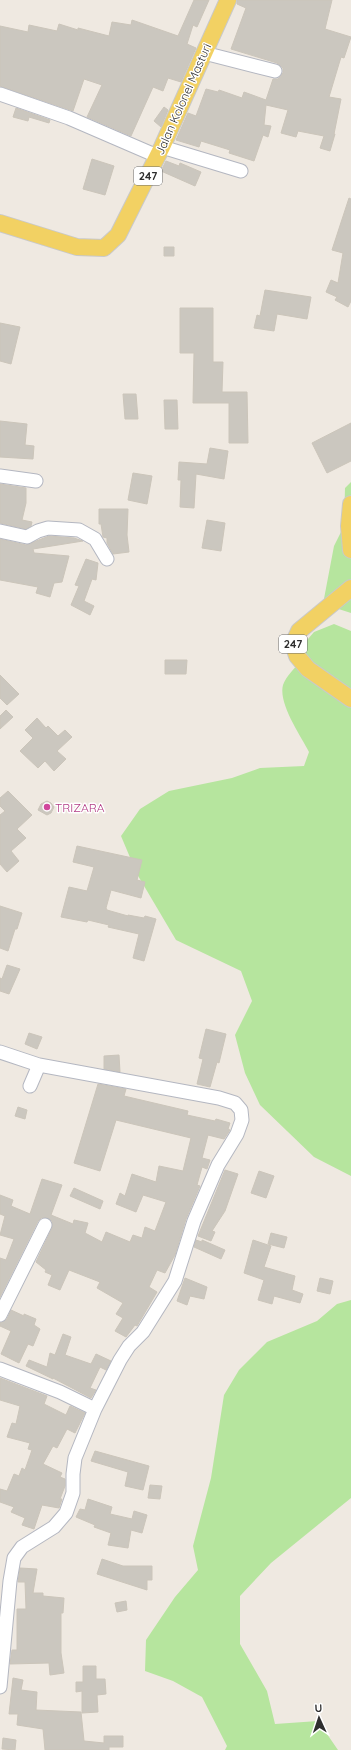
<svg xmlns="http://www.w3.org/2000/svg" width="351" height="1750" font-family="Quicksand,sans-serif">
  <rect width="100%" height="100%" fill="#efe9e1"/>
  <path fill="#b6e59e" d="M351 482V613L323 604 334 546 344 526 345 488Z
    M334 624 351 631V1176L314 1157 260 1105 245 1073 235 1035 252 1001 241 971 176 940 137 874 121 836 140 809 169 791 232 778 260 768 304 766 309 752C301 736 278 704 283 685 286 676 296 667 302 660V646L314 632Z
    M351 1300V1498L271 1563 240 1596V1644L267 1691 275 1724 318 1721 338 1750H225L227 1746 202 1697 173 1681 145 1671 146 1640 175 1597 198 1570 193 1546 211 1478 224 1395 239 1370 267 1342 317 1321 337 1304Z"/>
  <path fill="#cbc7bf" stroke="#cbc5ba" d="M194 0H209L197 27 193 25 187 44 196 48 181 82 168 78 163 91 153 87 131 136 87 117 102 85 84 79 73 111 0 86V26L28 32 29 25 57 31 59 24 78 30V28L109 36 112 22 131 25 132 20 178 36Z
    M237 0H332L325 29 351 37 344 58 341 57 329 97 341 99 334 134H335L330 151 320 148 324 136 298 131 296 137 281 133 288 110 266 105 264 125 271 126 268 137 263 135 254 161 229 153 230 150 201 141 199 147 176 140 188 113 196 116 206 89 218 92 219 90 242 98 244 92 266 100 273 79H278L283 73V68L277 63 231 49 246 8 237 4Z
    M164 107 168 110 161 127 154 121Z
    M16 108 50 120 49 123 29 117 28 121 13 117Z
    M92 159 114 166 105 195 83 189Z
    M166 161 179 166 180 163 201 172 195 186 161 171Z
    M349 198 351 199V301L348 307 335 300 337 297 326 292 331 280 338 283 343 253 332 250Z
    M164 247H174V256H164Z
    M265 290 311 297 307 319 277 314 274 331 254 328 257 315 260 316Z
    M180 308H213V362H223L222 392H247L248 443H229V403H193L194 353H180Z
    M0 323 20 327 11 364 0 361Z
    M123 394H136L138 419H125Z
    M164 400H177L178 429H165Z
    M0 421 27 424 25 445 34 446 33 459 0 457Z
    M351 423V461L327 473 312 443Z
    M210 448 228 451 224 479 196 474 194 508 180 507 181 480H178L179 462 207 464Z
    M133 473 152 476 147 504 128 500Z
    M0 484 26 488V503L22 520 32 522 31 526 26 529 0 523Z
    M99 509H128L127 535 129 552 113 554 107 543V538L103 537 101 524H99Z
    M207 520 225 523 221 551 202 548Z
    M49 536 74 538 83 541 33 549 34 553 69 556 62 582 54 583 50 597 36 593 38 587 0 580V539L26 545Z
    M86 559 98 563 96 580 92 579 84 601 94 606 90 615 71 605 79 586 75 585Z
    M165 660H187L186 674H165Z
    M0 675 19 694 7 705 0 698Z
    M6 710 13 717 0 729V716Z
    M37 718 46 728 48 726 58 736 65 730 72 737 57 751 66 759 54 771 45 761 38 768 20 751 33 738 25 730Z
    M8 791 32 815 17 829 26 838 11 851 19 861 7 872 0 864V815L5 811 0 806V798Z
    M47 801 51 803 54 807 51 813 47 815 38 810 41 804Z
    M77 846 142 860 137 880 145 882 141 898 111 890 106 908 107 910 128 916V915L144 918 145 916 156 919 144 961 133 958 139 934 108 927 109 925 88 920 87 922 61 917 69 887 87 891 94 867 73 862Z
    M0 906 22 913 17 929H15L8 951 0 948Z
    M7 965 20 969 9 994 0 991V978L2 979Z
    M206 1029 226 1034 219 1063 217 1062 210 1087 197 1084 203 1059 199 1058Z
    M29 1033 42 1037 37 1049 25 1044Z
    M119 1055 120 1072 104 1069V1056Z
    M98 1084 126 1089 124 1096 188 1111 187 1115 215 1121 216 1119 230 1123 228 1129 230 1130 224 1139 208 1135 202 1158 210 1160 207 1169 202 1167 197 1185 200 1186 186 1219 175 1255 165 1273 157 1270 149 1287 157 1292 137 1326 135 1325 126 1337 115 1331 123 1318 116 1314 123 1303 97 1288 100 1282 69 1270 60 1290 48 1285 52 1275 45 1272 46 1270 36 1262 52 1228V1221L48 1218H41L38 1221 0 1297V1258L6 1260 14 1239 0 1235 5 1216 0 1214V1195L13 1200 11 1206 30 1214 42 1179 62 1185 51 1215 73 1224 74 1220 88 1223 85 1233 102 1242 106 1232 130 1242 133 1235 142 1238 145 1227 155 1231 166 1202 143 1195 136 1212 116 1204 120 1193 125 1196 132 1174 156 1182 159 1166 183 1171 191 1138 116 1120 100 1171 74 1163Z
    M18 1107 27 1110 25 1119 15 1116Z
    M225 1170 238 1174 225 1211 212 1231 215 1232 211 1241 198 1236Z
    M259 1171 274 1176 266 1198 251 1193Z
    M74 1188 103 1201 100 1209 70 1196Z
    M271 1233 287 1237 284 1248 268 1244Z
    M196 1240 202 1242V1240L225 1250 221 1259 194 1247Z
    M253 1240 271 1246 264 1267 295 1276 292 1290 303 1294 300 1303 274 1296 272 1304 258 1300 264 1280 244 1273Z
    M185 1278 207 1287 204 1299 190 1296 187 1305 177 1301Z
    M320 1278 333 1281 330 1294 317 1291Z
    M11 1310 24 1316V1314L36 1319 34 1325 40 1329 33 1346 28 1344 19 1363 1 1354 11 1331 0 1326V1323L7 1319Z
    M63 1334 71 1337 65 1355 91 1364 96 1354 111 1361 106 1370 100 1367 90 1388 96 1390 91 1398 53 1378V1379L26 1366 29 1360 47 1367 50 1353 55 1355Z
    M0 1378 47 1396 44 1404 66 1415 70 1406 85 1413 75 1433 67 1429 57 1448 53 1446 43 1464 62 1473 60 1477 65 1479V1486L60 1499H62L59 1508 42 1505 34 1529 22 1525 25 1518 11 1512 14 1507 0 1502V1489L7 1491 14 1474 19 1476 22 1468 25 1470 32 1450 28 1449 30 1443 7 1437 12 1423 16 1424 20 1406 0 1400Z
    M95 1451 149 1466 143 1490 125 1486 128 1472 91 1461Z
    M150 1485 162 1486 160 1499 148 1498Z
    M88 1499 112 1507 110 1514 132 1519 134 1511 147 1515 142 1533 131 1530 128 1548 108 1545 111 1533 94 1527 95 1525 76 1517 80 1509 85 1510Z
    M102 1559 123 1566H152V1580H147V1590L97 1574Z
    M20 1568 37 1569 33 1593H43V1596L64 1598 63 1613H61V1653L64 1673 50 1675 49 1663 10 1664 12 1650H17V1609H26L25 1582H18Z
    M126 1601 127 1610 117 1612 115 1603Z
    M83 1666H96V1679H105L106 1694 97 1695 98 1712 82 1713V1691L76 1692V1682H83Z
    M13 1678 23 1680 21 1690 37 1692 36 1710 81 1712 84 1741 104 1743V1736H123V1747H109V1750H45L43 1729 17 1725 18 1714H9Z
    M3 1738 16 1740 15 1750 2 1749Z"/>
  <g fill="none" stroke-linecap="round" stroke-linejoin="round">
    <defs>
      <path id="minor" d="M204 53 275 71
        M0 94 69 118 157 156
        M162 147 241 171
        M0 476 36 481
        M0 531 27 537 38 531 48 528 79 530 95 539 107 559
        M0 1052 39 1065 219 1098 235 1103 241 1110 242 1120 237 1134 218 1165 194 1221 175 1281 143 1332 129 1346 120 1360 95 1409 75 1458 73 1474V1493L66 1513 54 1527 22 1547 14 1558 10 1581 0 1687
        M30 1086 39 1065
        M0 1315 45 1225
        M0 1369 60 1392 95 1409"/>
      <path id="major" d="M0 223 77 247 104 248 118 235 162 147 228 0
        M351 504 349 526 351 550
        M351 588 299 631 293 644 297 656 308 669 351 699"/>
    </defs>
    <use href="#minor" stroke="#b4b7c1" stroke-width="15"/>
    <use href="#major" stroke="#c9c9c9" stroke-width="18"/>
    <use href="#minor" stroke="#fff" stroke-width="13"/>
    <use href="#major" stroke="#f2d163" stroke-width="16"/>
  </g>
  <circle fill="#d1479c" stroke="#fff" stroke-width="1.5" cx="47" cy="807" r="4"/>
  <g text-anchor="middle" dominant-baseline="central" stroke-width="3" stroke-linejoin="round" paint-order="stroke">
    <g fill="#fff" stroke="#6d6d6d" stroke-width="1">
      <rect x="134" y="167" width="28" height="18" rx="3"/>
      <rect x="279" y="635" width="28" height="18" rx="3"/>
    </g>
    <g font-size="11" font-weight="bold" fill="#2e2e2e">
      <text x="148" y="176">247</text>
      <text x="293" y="644">247</text>
    </g>
    <g font-size="12" fill="#2e2e2e" stroke="#fff">
      <text transform="translate(183 99) rotate(-66)">Jalan Kolonel Masturi</text>
    </g>
    <g font-size="12" fill="#b23c85" stroke="#fff" text-anchor="start">
      <text x="55" y="807">TRIZARA</text>
    </g>
  </g>
  <g transform="translate(319 1718) rotate(357)" stroke="#ffffff" stroke-width="3" paint-order="stroke">
  <path d="M0-3L7 15L0 10L-7 15Z" fill="#2e2e2e"/>
  <text y="-6" font-size="11" font-weight="bold" text-anchor="middle" fill="#2e2e2e">U</text>
  </g>
</svg>
